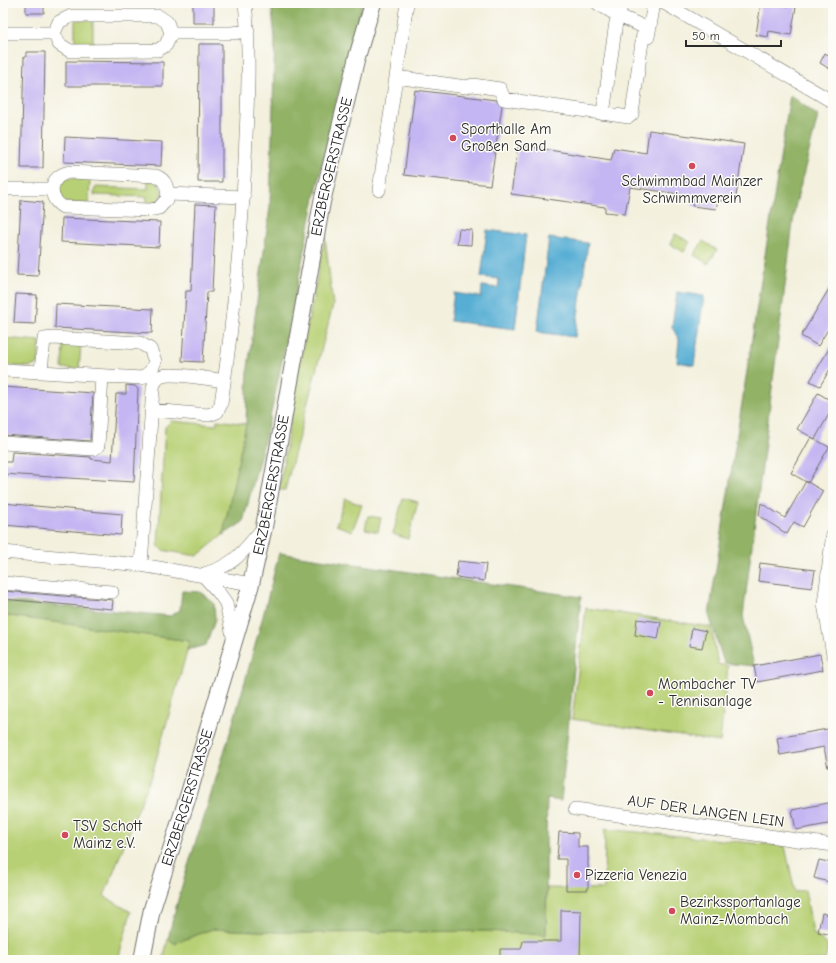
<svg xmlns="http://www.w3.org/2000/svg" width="836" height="963" font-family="'Comic Neue',sans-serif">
  <rect width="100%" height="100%" fill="#fdfcf7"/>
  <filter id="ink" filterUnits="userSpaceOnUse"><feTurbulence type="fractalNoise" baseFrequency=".025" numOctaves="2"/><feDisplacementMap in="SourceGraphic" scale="8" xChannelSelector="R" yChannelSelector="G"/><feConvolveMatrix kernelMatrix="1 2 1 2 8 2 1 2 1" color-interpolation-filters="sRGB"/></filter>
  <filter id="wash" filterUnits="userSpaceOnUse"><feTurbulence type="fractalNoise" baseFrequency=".012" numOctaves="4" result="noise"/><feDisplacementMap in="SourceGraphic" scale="16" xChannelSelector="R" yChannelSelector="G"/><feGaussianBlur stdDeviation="0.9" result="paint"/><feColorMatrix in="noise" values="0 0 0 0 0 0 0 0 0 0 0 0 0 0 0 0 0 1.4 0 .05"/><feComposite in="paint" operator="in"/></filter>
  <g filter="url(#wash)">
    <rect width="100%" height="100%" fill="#f3f0dd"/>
    <path fill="#b8d075" stroke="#727e50" d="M75 20H93V46L75 45Z
      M65 178 90 179 89 204 66 203 58 193 59 184Z
      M148 180 157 182 162 190 160 200 147 207V197L94 195 95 187 148 189Z
      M675 234 690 242 684 252 670 244Z
      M325 237 333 305 285 490H279L300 362Z
      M703 241 717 250 708 264 694 255Z
      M3 338 40 341 38 364 30 367 3 365Z
      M63 343 81 344 79 369 62 368Z
      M217 420 246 424 223 535 197 556 162 550 158 545 165 427 171 421 216 425Z
      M403 498 418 502 408 539 393 534Z
      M345 499 362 505 352 531 336 525Z
      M368 516 381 518 378 532 365 529Z
      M586 608 711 627 718 664 728 666 720 742 572 719Z
      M3 615 190 641 152 774 104 896 131 912 118 960H3Z
      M605 829 785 846 795 892 805 890 813 933 829 946 825 960H163L168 939 176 944 178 942 212 929 303 933 488 931 546 935 547 888 604 889Z"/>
    <path fill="#92b266" stroke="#5e6e48" d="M271 3H363C323 136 302 269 273 404 264 444 253 483 243 522L223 535 246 424 248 368 270 207 275 38Z
      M790 95 818 116 795 207 743 616 754 666 724 663 709 615Z
      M279 553 581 597 561 801 547 799C545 844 547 890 546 935L488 931 303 933 212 929 178 942 176 944 168 939C180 886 198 836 214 785 238 708 260 631 279 553Z
      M182 591 200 592 214 603 215 620 206 645 187 650 189 641 3 615V601L171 616 180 610Z"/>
    <path fill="#57aed4" stroke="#416c80" d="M487 230 526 235 515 329 450 321 454 293 481 297 482 286 498 288 499 279 481 277Z
      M549 238 588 243 575 337 537 332Z
      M677 292 704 296 694 365 677 362 679 340 672 327Z"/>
    <g id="blocks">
      <path fill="#c4b6f2" d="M26 3H44V13H26Z
        M193 3H214V23H193Z
        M761 3 796 7 791 35 769 31 768 37 756 35Z
        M199 44H222V182H198Z
        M26 52H45L43 168H21L24 57H26Z
        M825 53 833 58V71L820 63Z
        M66 61 163 62V86H66Z
        M415 90 496 100 502 106 490 185 404 175Z
        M649 130 744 144 735 203 718 200 716 209 692 206 693 196 630 187 625 214 605 212V207L511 194 518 145 611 160 614 148 646 153Z
        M65 137 162 142 161 166 64 162Z
        M21 200 43 202 38 276 17 275Z
        M195 204 216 205 212 292H207L203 362 182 361 186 291H191Z
        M62 218 160 222 159 247 61 242Z
        M459 229 472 230 471 245 457 244Z
        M833 282V321L818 346 801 336Z
        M16 294 37 295 35 324 14 323Z
        M56 304 153 309 152 333 55 328Z
        M833 342V364L820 386 810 381Z
        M126 385 135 386 138 389 134 482 3 474V462H11L12 452 91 457V459L112 461 116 394H126Z
        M3 387 93 393 90 441 3 435Z
        M818 393 833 402V407L815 439 797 429Z
        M811 437 829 447 808 483 791 473Z
        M806 481 823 491 803 527 794 522 787 534 759 516 761 503 785 518Z
        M3 503 122 514 121 535 3 525Z
        M458 561 486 564 484 581 456 577Z
        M760 563 815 570 812 588 758 581Z
        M3 591 113 600 112 609 3 599Z
        M637 619 661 622 658 639 635 635Z
        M692 628 706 631 702 648 689 646Z
        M820 654 823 670 757 682 754 666Z
        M833 728V767L828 768 824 747 780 755 777 738Z
        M833 802V823L796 830 792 810Z
        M559 832 578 833V847H588V890H566V859H557Z
        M819 860 833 863V883L814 878Z
        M561 910 581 911 580 960H500V949H521L523 941H561Z
        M822 913 833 916V935L818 932Z"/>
    </g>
  </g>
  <g filter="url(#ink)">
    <use href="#blocks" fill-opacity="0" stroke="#717069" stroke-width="1"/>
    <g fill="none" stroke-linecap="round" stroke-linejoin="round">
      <defs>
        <path id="minor" d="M407 3 396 77 466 87 473 85 500 89 504 99 629 117 632 114 644 27 617 15 597 3
          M664 3 833 102
          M71 16H158L167 22 171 33 166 45 158 50 70 51 59 44 54 33 59 22Z
          M3 33H54
          M171 33H232L248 31
          M648 37 654 3
          M603 114 617 15 623 3
          M69 172 156 176C166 180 169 189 167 199L159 208 150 210 63 207C46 197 50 176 69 172Z
          M3 189H52
          M379 190 396 77
          M168 194 244 197
          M53 338 140 343 150 349 155 361 151 371 142 378 41 372 44 339Z
          M3 370 41 372
          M152 410 208 415 217 412 221 404C234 315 243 226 246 136 248 92 250 47 245 3
          M3 443 93 449 98 446 102 376
          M833 533 824 604 833 654
          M3 552 141 565 251 584
          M141 565 153 388C154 383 156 378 162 376 172 373 212 379 224 381
          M204 574C236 565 243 551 264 527
          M203 575 219 593 226 603 234 641
          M3 583 112 592
          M575 809 833 845"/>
        <g id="major">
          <path id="s1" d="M142 960 152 909 189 793 251 584 264 527 322 202 357 57 373 3"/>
        </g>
      </defs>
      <use href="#minor" stroke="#717069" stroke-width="14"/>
      <use href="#major" stroke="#717069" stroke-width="18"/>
      <use href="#minor" stroke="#fff" stroke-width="13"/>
      <use href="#major" stroke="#fff" stroke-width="16"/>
    </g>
  </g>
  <g fill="#d1495b" stroke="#fdfcf7" stroke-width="1.5">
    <circle cx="453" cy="138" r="4"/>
    <circle cx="692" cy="166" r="4"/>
    <circle cx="650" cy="693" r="4"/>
    <circle cx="65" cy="835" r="4"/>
    <circle cx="577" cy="875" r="4"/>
    <circle cx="672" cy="911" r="4"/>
  </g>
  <g text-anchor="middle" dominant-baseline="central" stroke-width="3" stroke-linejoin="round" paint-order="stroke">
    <g font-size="15" fill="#2b2b2b" stroke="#fdfcf7" text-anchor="start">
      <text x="461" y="129">Sporthalle Am<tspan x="461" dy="17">Großen Sand</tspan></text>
      <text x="692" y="181" text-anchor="middle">Schwimmbad Mainzer<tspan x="692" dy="17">Schwimmverein</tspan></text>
      <text x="658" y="684">Mombacher TV<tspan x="658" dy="17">- Tennisanlage</tspan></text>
      <text x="73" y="826">TSV Schott<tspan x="73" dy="17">Mainz e.V.</tspan></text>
      <text x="585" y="875">Pizzeria Venezia</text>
      <text x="680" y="902">Bezirkssportanlage<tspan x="680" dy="17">Mainz-Mombach</tspan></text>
    </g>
    <g font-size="15" fill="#2b2b2b" stroke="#fdfcf7">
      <text stroke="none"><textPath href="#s1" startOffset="817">ERZBERGERSTRASSE</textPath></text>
      <text stroke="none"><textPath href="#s1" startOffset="493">ERZBERGERSTRASSE</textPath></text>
      <text stroke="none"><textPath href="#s1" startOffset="169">ERZBERGERSTRASSE</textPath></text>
      <text transform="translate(706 811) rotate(8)">AUF DER LANGEN LEIN</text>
    </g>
  </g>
  <rect width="836" height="963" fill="none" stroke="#fdfcf7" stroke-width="16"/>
  <path d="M686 40v6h95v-6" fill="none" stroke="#2b2b2b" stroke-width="2"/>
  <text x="692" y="40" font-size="12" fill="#2b2b2b" stroke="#fdfcf7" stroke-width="3" paint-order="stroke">50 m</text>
</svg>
